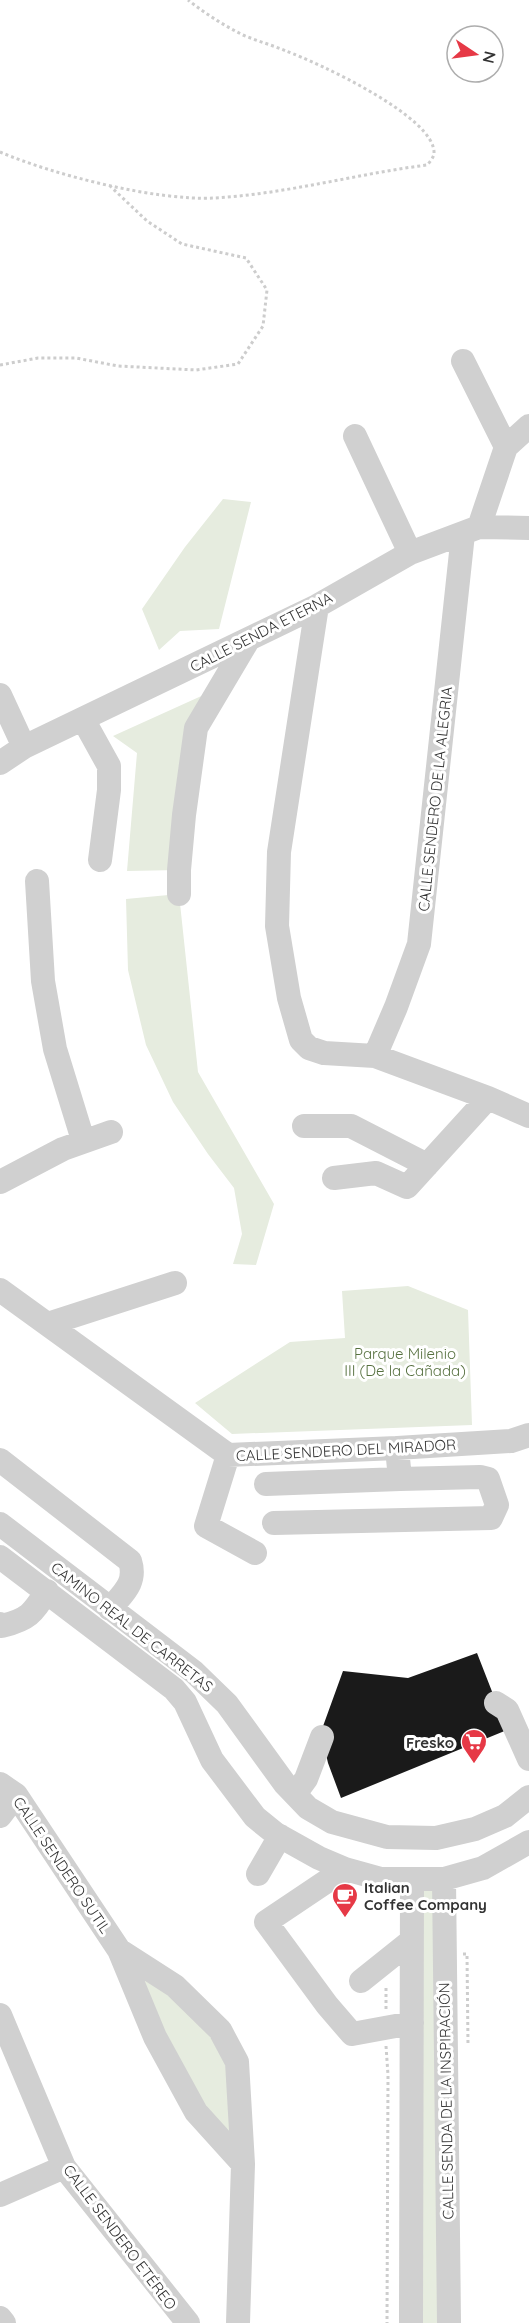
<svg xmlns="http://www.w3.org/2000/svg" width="529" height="2323" font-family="Quicksand,sans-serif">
  <rect width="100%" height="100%" fill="#fff"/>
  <path fill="#e6ecdf" d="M223 499 251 502 219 629 180 631 159 650 142 609 185 547Z
    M219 688 196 728 179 870 127 871 137 753 113 736Z
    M179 894 198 1072 274 1204 256 1265 233 1264 242 1234 234 1188 208 1154 173 1102 146 1045 128 970 126 899Z
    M408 1286 468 1310 472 1425 232 1434 195 1403 290 1342 345 1338 342 1291Z
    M444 1879 449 2323H411L412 1880Z
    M119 1950 220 2030 243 2164 196 2112Z"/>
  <path fill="#1a1a1a" d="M477 1653 507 1730 341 1798 328 1763 322 1737V1729L343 1671 408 1678Z"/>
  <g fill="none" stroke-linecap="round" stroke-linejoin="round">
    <path stroke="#cdcdcd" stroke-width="3" stroke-dasharray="3 3" stroke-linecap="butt" d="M0 152C54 175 156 201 214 198 286 194 356 174 427 165 430 162 433 158 434 154 437 117 316 62 286 51 272 45 257 41 243 35 223 25 206 14 188 0
      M0 365 38 358H76L118 366 196 370 238 364 263 326 267 290 246 258 182 244 147 221 110 186
      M463 1954H467L468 2045
      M386 2009V1986
      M386 2046 388 2075 387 2323"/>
    <path stroke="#d0d0d0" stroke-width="24" d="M463 361 506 447
      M355 436 410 553
      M479 527 506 447 529 426
      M317 606 279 852 277 926 289 998 301 1040 309 1048 324 1053 375 1056 488 1098 529 1116
      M0 695 24 747
      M83 719 109 766V790L100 860
      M0 763 24 747 317 606 410 553 479 527 529 528
      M37 881 43 981 55 1049 83 1140
      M179 894V870L184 815 196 728 247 642
      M375 1056 396 1007 419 944 463 534
      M304 1126H351L427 1165
      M334 1178 376 1173 407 1187 488 1098
      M0 1182 63 1149 111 1132
      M0 1290 228 1455 397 1448 511 1441 529 1435
      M48 1324 175 1283
      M228 1455 206 1526 255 1553
      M0 1460 130 1561C137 1583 123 1593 110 1609
      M266 1484 400 1479
      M274 1523 491 1518 497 1505 488 1479 480 1477 400 1479 397 1448
      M0 1524 194 1672 227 1704 285 1784 308 1808 332 1822 387 1837 436 1838 475 1829 505 1816 529 1797
      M0 1557 174 1689 185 1702 212 1760 255 1817 276 1834 319 1858 345 1869 381 1879H444L483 1868 529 1842
      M0 1624 2 1626C29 1619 32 1614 47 1591
      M496 1703 507 1710 529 1759
      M0 1784 16 1795 119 1950 155 2037 196 2112 243 2164
      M295 1794 306 1779 322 1737
      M0 1816 16 1795
      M345 1869 266 1922 327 2005 352 2034 412 2023
      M258 1874 280 1836
      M444 1879 449 2323
      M119 1950 175 1986 220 2030 237 2062 243 2164 238 2323
      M361 1981 411 1941
      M0 2015 64 2167 188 2323
      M0 2195 64 2167
      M0 2318 4 2323
      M411 2323 412 1880"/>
  </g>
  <defs>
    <symbol id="supermarket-pin" viewBox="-11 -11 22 30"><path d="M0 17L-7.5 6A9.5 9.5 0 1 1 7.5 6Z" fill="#e63946" stroke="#fff"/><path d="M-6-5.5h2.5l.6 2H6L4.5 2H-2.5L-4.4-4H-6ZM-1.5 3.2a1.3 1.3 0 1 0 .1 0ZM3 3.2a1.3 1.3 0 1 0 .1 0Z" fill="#fff"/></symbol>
    <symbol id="cafe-pin" viewBox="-11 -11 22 30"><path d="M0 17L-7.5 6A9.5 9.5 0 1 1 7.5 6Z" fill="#e63946" stroke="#fff"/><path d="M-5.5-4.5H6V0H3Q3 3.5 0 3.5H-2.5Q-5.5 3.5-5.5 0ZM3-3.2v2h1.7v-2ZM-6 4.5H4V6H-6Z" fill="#fff"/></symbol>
  </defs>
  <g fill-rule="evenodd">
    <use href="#supermarket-pin" x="459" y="1727" width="30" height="40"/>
    <use href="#cafe-pin" x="330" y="1881" width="30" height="40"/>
  </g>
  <g text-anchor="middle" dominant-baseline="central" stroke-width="6" stroke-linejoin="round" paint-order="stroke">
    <g font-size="15" fill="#333" stroke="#fff">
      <text transform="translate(261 632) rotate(-27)">CALLE SENDA ETERNA</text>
      <text transform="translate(435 799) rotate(-84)">CALLE SENDERO DE LA ALEGRIA</text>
      <text transform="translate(346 1450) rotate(-3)">CALLE SENDERO DEL MIRADOR</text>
      <text transform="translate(132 1627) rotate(38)">CAMINO REAL DE CARRETAS</text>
      <text transform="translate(62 1865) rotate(56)">CALLE SENDERO SUTIL</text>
      <text transform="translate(446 2101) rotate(-91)">CALLE SENDA DE LA INSPIRACIÓN</text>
      <text transform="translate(120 2237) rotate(53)">CALLE SENDERO ETÉREO</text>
    </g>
    <g font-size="15" fill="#56703f" stroke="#fff">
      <text x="405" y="1353">Parque Milenio<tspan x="405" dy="17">III (De la Cañada)</tspan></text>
    </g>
    <g font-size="15" font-weight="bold" fill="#333" stroke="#fff" text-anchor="end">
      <text x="454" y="1742">Fresko</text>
      <text x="364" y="1887" text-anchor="start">Italian<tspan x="364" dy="17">Coffee Company</tspan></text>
    </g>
  </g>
  <g transform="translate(475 54) rotate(103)"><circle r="28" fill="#ffffff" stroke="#adadad" stroke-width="1.5"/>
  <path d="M0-4.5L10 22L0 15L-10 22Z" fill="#e63946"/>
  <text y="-9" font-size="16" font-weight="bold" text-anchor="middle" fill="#333333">N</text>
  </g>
</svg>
